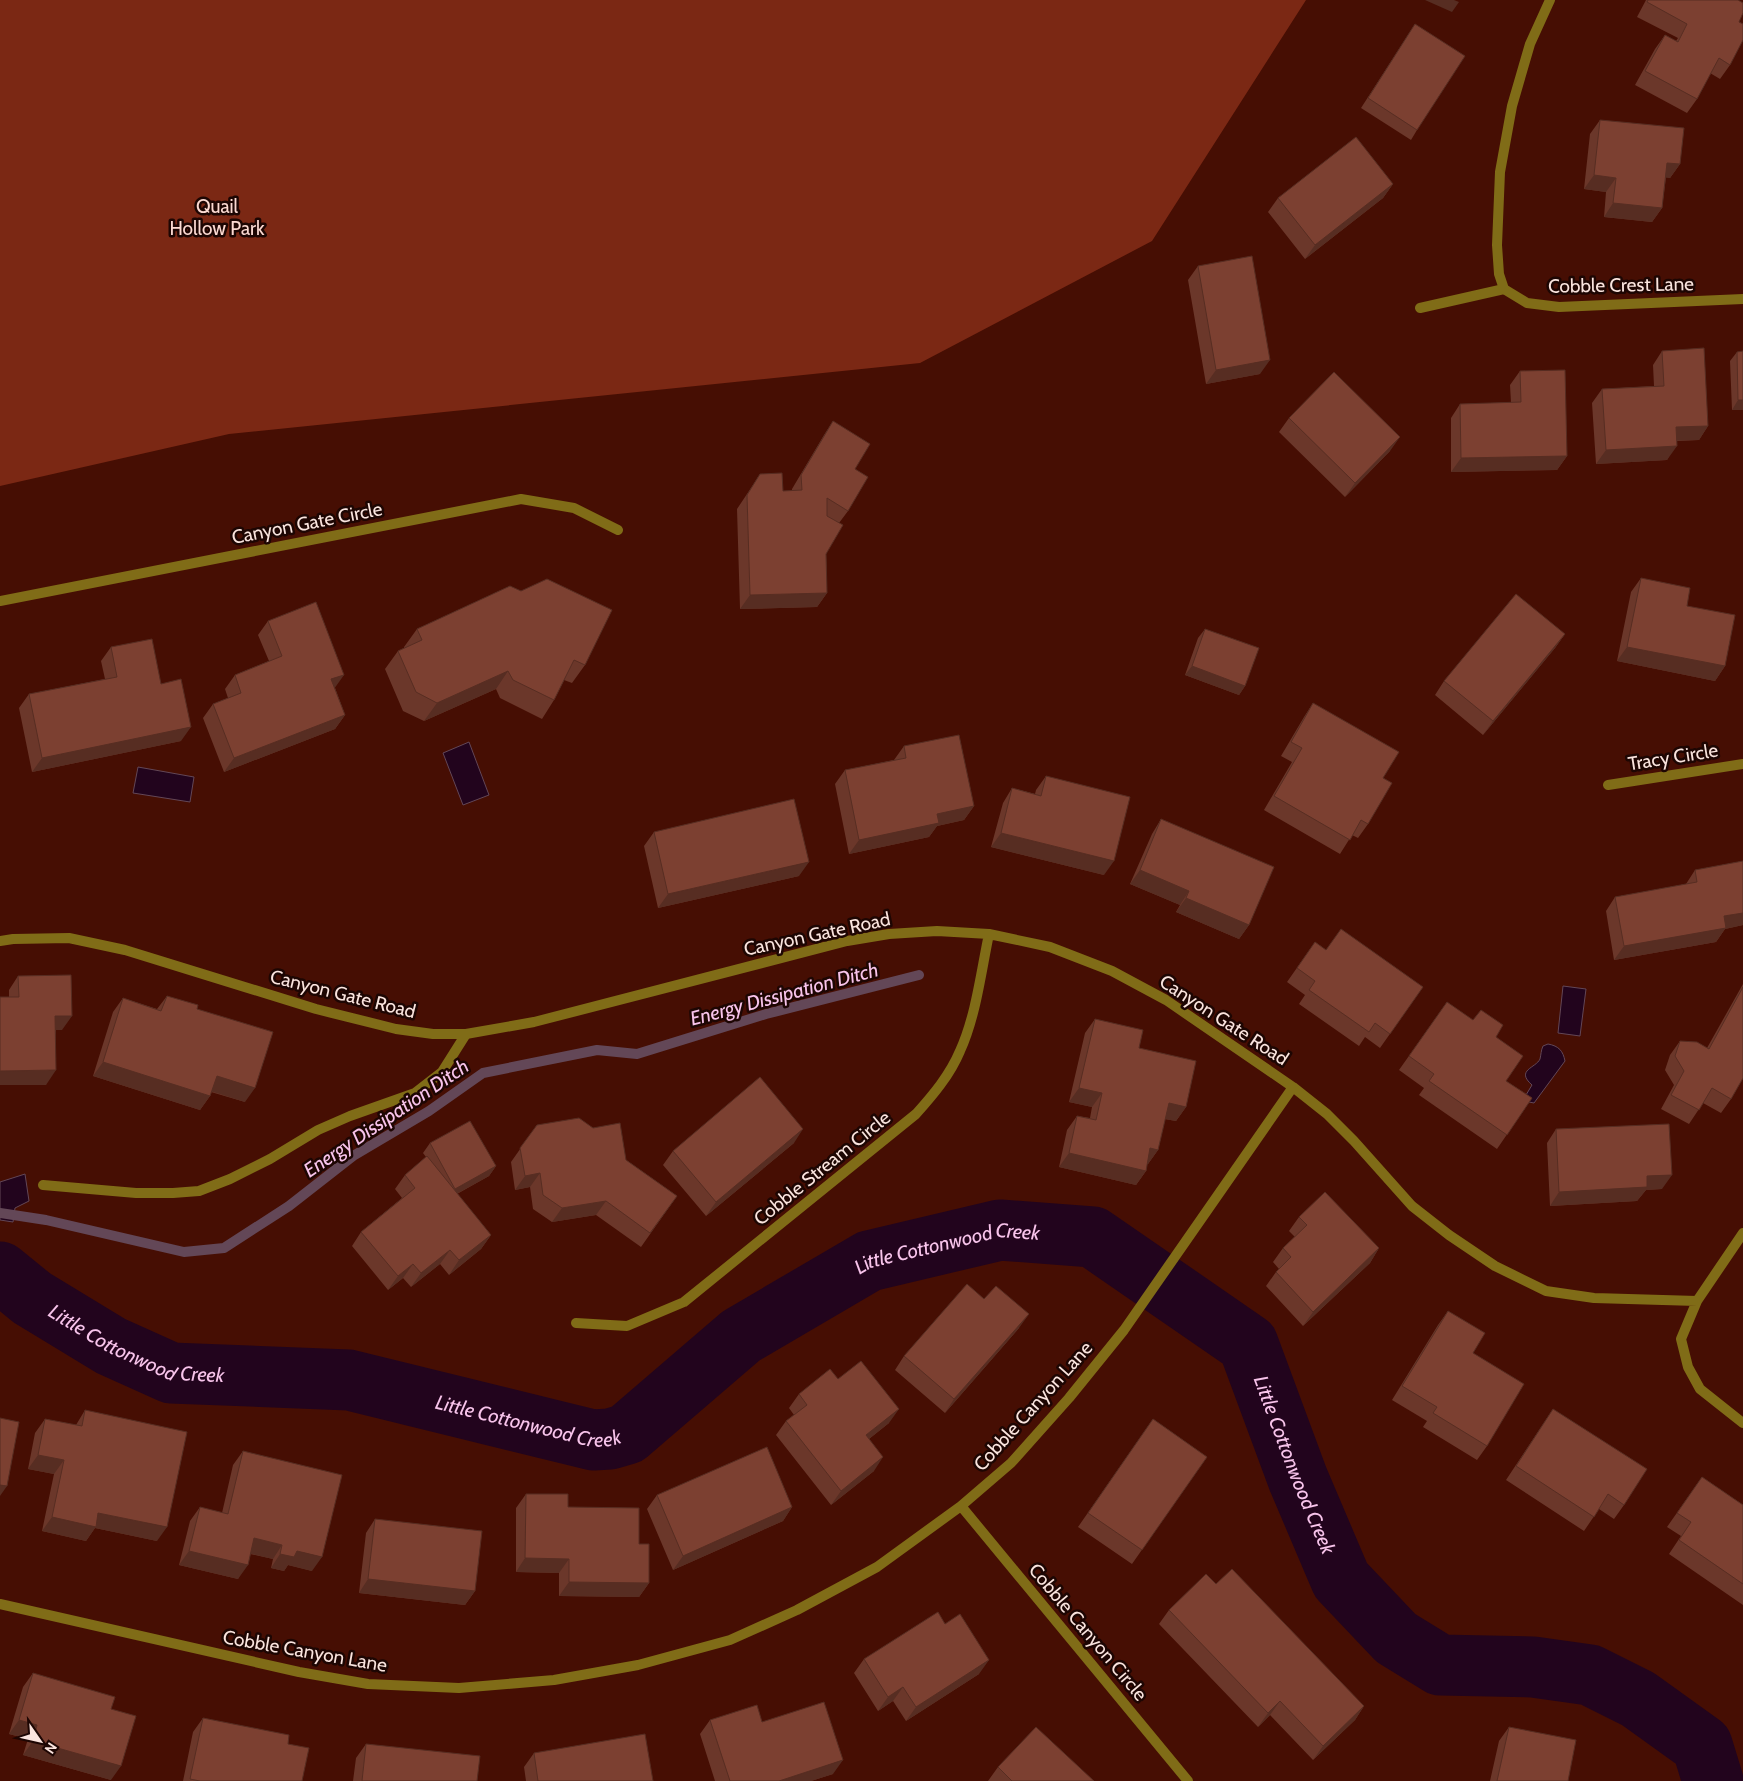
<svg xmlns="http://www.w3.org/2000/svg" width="1743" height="1781" font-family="Cabin,sans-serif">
  <rect width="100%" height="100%" fill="#460e03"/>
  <path fill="#7b2814" d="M0 0H1306L1152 241 920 363 229 434 0 486Z"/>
  <path fill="#22041d" stroke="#634757" d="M469 742 489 795 463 805 443 753Z
    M138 767 194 777 190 802 133 793Z
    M1563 986 1586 989 1580 1036 1558 1033Z
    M1548 1044C1559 1046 1563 1051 1565 1061L1534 1103 1529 1102 1526 1095 1532 1085C1515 1070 1536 1068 1540 1059 1541 1055 1541 1050 1543 1046Z
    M25 1174 29 1201 15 1208 13 1222 0 1220V1182Z"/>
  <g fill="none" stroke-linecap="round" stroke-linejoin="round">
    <path stroke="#634757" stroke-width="10" d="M0 1213 46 1220 184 1252 224 1248 289 1206 353 1156 429 1111 483 1073 597 1050 637 1054 766 1014 919 975"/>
    <path stroke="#22041d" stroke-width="61" id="s1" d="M0 1272 32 1298 111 1346 171 1373 349 1380 593 1440 610 1439 627 1434 741 1336 869 1261 1000 1230 1093 1237 1248 1344 1298 1479 1341 1580 1396 1638 1440 1665 1533 1667 1590 1675 1638 1699 1702 1745 1713 1781"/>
    <path stroke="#806c17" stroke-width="10" d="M1420 308 1504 289
      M43 1185 136 1193H173L199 1191 230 1179 270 1159 318 1130 350 1116 415 1093 442 1072 466 1034"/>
    <path stroke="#806c17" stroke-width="10" d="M1550 0 1530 44 1512 106 1500 172 1497 245 1499 274 1504 289 1527 303 1559 307 1743 299
      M0 601 521 499 574 508 618 530
      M1608 785 1743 764
      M0 941 13 939 69 938 125 950 316 1009 396 1029 433 1034H466L534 1022 847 941 889 934 937 931 989 934 1050 947 1112 971 1166 1000 1293 1087 1327 1114 1354 1141 1412 1206 1449 1235 1495 1266 1546 1291 1594 1298 1697 1301
      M1743 1233 1697 1301 1681 1339 1688 1367 1700 1389 1743 1423
      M576 1323 627 1326 684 1302 916 1114C933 1095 950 1075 960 1051 976 1016 981 972 989 934
      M961 1506 1188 1781
      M0 1604 299 1672 368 1684 459 1688 554 1680 638 1665 730 1640 797 1610 877 1567 961 1506 1011 1463 1069 1398 1124 1330 1293 1087"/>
  </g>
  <path fill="#6b372a" d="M1646 0H1738L1739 22 1730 65 1720 79 1710 73 1697 99 1687 113 1635 85 1655 49 1665 35 1676 41 1678 38 1637 17Z
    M1415 24 1417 130 1411 140 1361 108Z
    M1600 120 1680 164 1670 178 1666 177 1662 208 1652 222 1604 217 1606 192 1584 189 1590 134Z
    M1393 184 1383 198 1305 259 1268 212 1278 198Z
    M1198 266 1260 374 1206 384 1188 280Z
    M1662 351 1708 426 1699 440 1677 441 1667 460 1596 464 1592 403 1602 389 1654 386 1653 365Z
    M1737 352 1743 410H1732L1730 361Z
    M1520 371 1567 456 1557 470 1451 472V418L1460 404 1511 403 1510 385Z
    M1289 418 1390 451 1345 497 1279 432Z
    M833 421 855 469 848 511 839 523 826 554 827 593 817 607 740 609 737 509 751 488 760 474 783 491H792V489L824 435Z
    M1641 578 1687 606 1725 666 1715 681 1617 661 1631 592Z
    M510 586 585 665 572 683 564 680 554 700 542 719 500 698 496 689 424 721 403 711 385 669 398 651 404 648V647L417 629Z
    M268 621 335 688 345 715 335 729 224 772 203 718 213 704 228 698 225 689 235 675 269 661 258 635Z
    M1205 629 1245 686 1239 695 1185 675 1198 638Z
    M1565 634 1555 648 1483 735 1435 695 1444 681Z
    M111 647 161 684 181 741 32 772 19 708 29 694 105 679 101 661Z
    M1313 703 1383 778 1368 824 1358 838 1352 835 1340 854 1264 810 1292 762 1281 756 1304 717Z
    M904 746 974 806 964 820 937 826 929 837 849 854 835 784 845 770 894 760Z
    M1046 776 1104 875 991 847 1003 803 1012 788 1035 794 1036 790Z
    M1161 819 1249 925 1239 939 1176 912 1180 905 1130 884 1152 834Z
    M654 832 799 876 658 908 644 846Z
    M1743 861V925L1725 929 1716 942 1614 960 1606 911 1615 897 1686 884 1695 870Z
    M1315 942 1326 950 1423 987 1380 1048 1365 1037 1359 1046 1299 1004 1305 995 1287 982Z
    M18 976 62 1030H56L46 1085H0V997H9V990Z
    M1743 984V1078L1731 1099 1721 1113 1703 1103 1689 1124 1661 1109 1674 1085 1665 1070 1670 1055 1680 1041 1707 1048Z
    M167 996 197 1009 245 1102 211 1092 210 1096 200 1110 93 1076 113 1012 123 998 157 1009Z
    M1447 1002 1496 1037 1506 1081 1532 1098 1497 1149 1419 1095 1424 1088 1399 1070Z
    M1095 1019 1139 1048 1186 1107 1176 1121 1165 1119 1158 1150 1148 1164H1147L1146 1171 1136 1185 1059 1167 1067 1130 1077 1116 1090 1118 1092 1107 1069 1102 1085 1033Z
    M537 1125 626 1160 677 1196 641 1247 596 1215 552 1222 533 1209 530 1187 515 1190 511 1162Z
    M1556 1129 1662 1189 1646 1190 1637 1201 1550 1206 1547 1143Z
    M430 1143 496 1166 489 1176 457 1194 491 1235 481 1249 449 1275 440 1264 411 1287 403 1278 388 1290 352 1246 361 1232 402 1198 395 1189 405 1175 426 1157 423 1153Z
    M794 1143 706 1216 663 1165 673 1151Z
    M1299 1217 1379 1248 1370 1263 1303 1326 1266 1286 1276 1272 1279 1269 1273 1262 1283 1248 1295 1237 1289 1231Z
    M984 1299 1019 1328 945 1413 895 1370 904 1356Z
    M1448 1311 1487 1446 1477 1460 1423 1427 1427 1421 1392 1400 1438 1325Z
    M838 1379 889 1423 869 1439 874 1471 831 1505 776 1435 786 1421 794 1415 789 1408 799 1394Z
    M1553 1409 1624 1505 1614 1519 1599 1509 1584 1531 1506 1480Z
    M85 1410 157 1541 95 1528 86 1541 42 1531 54 1474 28 1469 35 1433 45 1419 76 1425Z
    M1153 1419 1207 1457 1132 1564 1078 1527Z
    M243 1451 312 1571 288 1565 284 1571 271 1568 273 1559 250 1554 238 1579 179 1565 190 1521 200 1507 222 1513 233 1465Z
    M1702 1477 1743 1505V1605L1669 1554 1681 1536 1667 1527Z
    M526 1494 568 1507 639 1544 649 1583 639 1597 559 1596V1573L516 1572V1508Z
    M657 1495 792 1507 783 1521 673 1570 647 1509Z
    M375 1519 475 1591 465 1605 359 1593 366 1533Z
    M1216 1584 1364 1706 1355 1720 1313 1760 1270 1715 1258 1727 1159 1624 1169 1610Z
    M945 1624 979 1674 906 1721 893 1701 878 1711 854 1673 864 1659Z
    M33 1673 111 1709V1780L23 1755 28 1739 9 1734 23 1687Z
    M203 1718 288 1744 302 1781H183L193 1732Z
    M710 1720 762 1722 833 1774 811 1781H715L700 1734Z
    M1509 1727 1568 1781H1490L1499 1741Z
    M366 1744 477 1781H353L356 1758Z
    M534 1753 653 1781H526L524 1767Z
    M998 1767 1094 1781H988Z"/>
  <path fill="#572d22" d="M1425 0H1454L1459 2 1452 12Z
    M1667 163 1680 164 1670 178 1658 177Z
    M1594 175 1616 178 1606 192 1584 189Z
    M1393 184 1383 198 1305 259 1315 245Z
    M1613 203 1662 208 1652 222 1604 217Z
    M1270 360 1260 374 1206 384 1216 370Z
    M1738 400H1743V410H1732Z
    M1708 426 1699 440 1666 441 1676 427Z
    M1400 437 1390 451 1345 497 1355 483Z
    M1677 446 1667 460 1596 464 1606 450Z
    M1567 456 1557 470 1451 472 1461 458Z
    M827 593 817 607 740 609 750 595Z
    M1565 634 1555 648 1483 735 1493 721Z
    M1627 647 1725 666 1715 681 1617 661Z
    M1192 666 1245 686 1239 695 1185 675Z
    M508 671 496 689 424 721 437 703Z
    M344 675 334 689 331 679Z
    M345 715 335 729 224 772 234 758Z
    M191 727 181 741 32 772 42 758Z
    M974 806 964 820 937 826 929 837 849 854 859 840 937 814Z
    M1001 833 1114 861 1104 875 991 847Z
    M809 862 799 876 658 908 668 894Z
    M1140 870 1189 891 1180 905 1130 884Z
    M1186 898 1249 925 1239 939 1176 912Z
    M1743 913V925L1725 929 1716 942 1614 960 1624 946 1724 916Z
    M55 1016H72L62 1030H46Z
    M103 1062 210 1096 200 1110 93 1076Z
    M56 1070 46 1085H0V1071Z
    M217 1076 255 1088 245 1102 207 1090Z
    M1079 1088 1102 1093 1092 1107 1069 1102Z
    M1169 1103 1186 1107 1176 1121 1159 1118Z
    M803 1129 794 1143 706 1216 716 1202Z
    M1150 1148 1158 1150 1148 1164 1141 1162Z
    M1069 1153 1146 1171 1136 1185 1059 1167Z
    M496 1166 489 1176 449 1198 455 1189Z
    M540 1173 530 1187 515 1190 525 1176Z
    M1672 1175 1662 1189 1646 1190 1637 1201 1550 1206 1559 1192 1647 1176Z
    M606 1201 596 1215 552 1222 562 1208Z
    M491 1235 481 1249 449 1275 459 1260Z
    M1379 1248 1370 1263 1303 1326 1313 1312Z
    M450 1250 440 1264 411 1287 421 1273Z
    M413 1264 403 1278 388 1290 398 1276Z
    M1029 1314 1019 1328 945 1413 954 1399Z
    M899 1409 889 1423 856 1449 866 1435Z
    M38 1455 64 1460 54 1474 28 1469Z
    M883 1457 874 1471 831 1505 841 1491Z
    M0 1485 7 1486 0 1496Z
    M792 1507 783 1521 673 1570 683 1556Z
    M98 1513 167 1527 157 1541 95 1528 86 1541 42 1531 52 1517Z
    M254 1538 282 1545 273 1559 244 1552Z
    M189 1551 248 1565 238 1579 179 1565Z
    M297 1551 322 1557 312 1571 288 1565 284 1571 271 1568 280 1554Z
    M525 1558 569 1559 559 1573 516 1572Z
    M368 1579 475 1591 465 1605 359 1593Z
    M569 1582 649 1583 639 1597 559 1596Z
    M989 1660 979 1674 906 1721 916 1707Z
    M903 1687 893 1701 878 1711 888 1697Z
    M1280 1701 1270 1715 1258 1727 1268 1713Z
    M1364 1706 1355 1720 1313 1760 1323 1746Z
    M19 1720 37 1725 28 1739 9 1734Z
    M33 1741 121 1766 111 1780 23 1755Z
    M843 1760 833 1774 811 1781H778Z"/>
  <path fill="#7c4031" stroke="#572d22" d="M1648 0H1738L1743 3V13L1739 22 1743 24V40L1730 65 1719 58 1697 99 1645 71 1665 35 1678 42 1687 24 1647 2Z
    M1415 24 1465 56 1417 130 1368 98Z
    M1600 120 1684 128 1680 164 1667 163 1662 208 1613 203 1616 178 1594 175Z
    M1356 137 1393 184 1315 245 1278 198Z
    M1252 256 1270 360 1216 370 1198 266Z
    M1704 348 1708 426 1676 427 1677 446 1606 450 1602 389 1664 386 1662 351Z
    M1743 351V400H1738L1737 352Z
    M1565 370 1567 456 1461 458 1460 404 1521 402 1520 371Z
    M1334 372 1400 437 1355 483 1289 418Z
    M833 421 870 444 855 469 868 477 848 511 827 498V516L843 525 826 554 827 593 750 595 747 495 760 474 782 473 783 491 802 490 801 475Z
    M1641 578 1690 588 1687 606 1735 615 1725 666 1627 647Z
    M547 579 612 610 585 665 574 660 554 700 513 680 508 671 437 703 416 692 398 651 422 640 417 629 510 586 521 591Z
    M1516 594 1565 634 1493 721 1444 681Z
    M316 602 344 675 331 679 345 715 234 758 213 704 241 693 235 675 282 656 268 621Z
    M1205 629 1259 648 1245 686 1192 666Z
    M152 639 161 684 181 679 191 727 42 758 29 694 117 677 111 647Z
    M1313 703 1399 752 1383 778 1392 783 1368 824 1361 820 1350 840 1274 796 1302 748 1291 742Z
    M959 735 974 806 937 814 939 823 859 840 845 770 906 758 904 746Z
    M1046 776 1130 797 1114 861 1001 833 1012 788 1041 796Z
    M794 799 809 862 668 894 654 832Z
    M1161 819 1274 867 1249 925 1186 898 1189 891 1140 870Z
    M1743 861V913L1724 916 1726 928 1624 946 1615 897 1697 882 1695 870Z
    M1341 929 1423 987 1390 1034 1375 1023 1369 1032 1309 990 1315 981 1297 968 1315 942 1326 950Z
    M71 975 72 1016H55L56 1070 0 1071V997H19L18 976Z
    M1743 987V1078L1731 1099 1712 1088 1699 1110 1671 1095 1684 1071 1675 1056 1680 1041 1697 1042 1709 1049Z
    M167 996 198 1005 197 1009 273 1032 255 1088 217 1076 210 1096 103 1062 123 998 161 1011Z
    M1447 1002 1473 1020 1481 1010 1503 1025 1496 1037 1523 1056 1506 1081 1532 1098 1507 1135 1429 1081 1434 1074 1409 1056Z
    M1095 1019 1143 1030 1139 1048 1196 1061 1186 1107 1169 1103 1158 1150 1150 1148 1146 1171 1069 1153 1077 1116 1096 1120 1102 1093 1079 1088Z
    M760 1077 803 1129 716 1202 673 1151Z
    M579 1118 593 1128 620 1123 626 1160 677 1196 650 1233 606 1201 562 1208 543 1195 540 1173 525 1176 520 1148 537 1125Z
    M470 1121 496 1166 455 1189 430 1143Z
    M1669 1124 1672 1175 1647 1176V1187L1559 1192 1556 1129Z
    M427 1156 491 1235 459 1260 450 1250 421 1273 413 1264 398 1276 361 1232 415 1188 405 1175Z
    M1325 1192 1379 1248 1313 1312 1276 1272 1291 1257 1283 1248 1307 1225 1299 1217Z
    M967 1284 984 1299 996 1286 1029 1314 954 1399 904 1356Z
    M1448 1311 1485 1333 1473 1353 1524 1384 1487 1446 1433 1413 1437 1407 1402 1386Z
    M861 1361 899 1409 866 1435 883 1457 841 1491 786 1421 807 1405 799 1394 830 1369 838 1379Z
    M1553 1409 1647 1469 1624 1505 1608 1494 1594 1517 1516 1466Z
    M85 1410 187 1432 167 1527 98 1513 96 1527 52 1517 64 1460 38 1455 45 1419 82 1426Z
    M0 1418 19 1422 7 1486 0 1485Z
    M1153 1419 1207 1457 1142 1550 1088 1513Z
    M767 1447 792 1507 683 1556 657 1495Z
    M243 1451 342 1475 322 1557 297 1551 294 1557 280 1554 282 1545 254 1538 248 1565 189 1551 200 1507 228 1514Z
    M1702 1477 1743 1505V1584L1679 1540 1691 1522 1677 1513Z
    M526 1494H568V1507L639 1508V1544H649V1583L569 1582V1559L525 1558Z
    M375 1519 482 1531 475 1591 368 1579Z
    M1232 1569 1364 1706 1323 1746 1280 1701 1268 1713 1169 1610 1206 1574 1216 1584Z
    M938 1612 945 1624 960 1614 989 1660 916 1707 903 1687 888 1697 864 1659Z
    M33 1673 115 1697 111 1709 136 1716 121 1766 33 1741 37 1725 19 1720Z
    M824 1702 843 1760 779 1781H730L710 1720 757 1705 762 1722Z
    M203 1718 289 1735 288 1744 309 1748 302 1781H200L190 1779Z
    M1036 1727 1094 1781H1012L998 1767Z
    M1509 1727 1576 1740 1568 1781H1497Z
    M645 1734 653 1781H538L534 1753Z
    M366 1744 480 1756 477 1781H362Z"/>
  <g text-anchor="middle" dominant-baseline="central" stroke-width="5" stroke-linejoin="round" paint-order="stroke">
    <g font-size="19" fill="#fcdad2" stroke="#1d0603">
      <text x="217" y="206">Quail<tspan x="217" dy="22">Hollow Park</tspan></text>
    </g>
    <g font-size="19" fill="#fae4de" stroke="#1d0603">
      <text transform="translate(1621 285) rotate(-1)">Cobble Crest Lane</text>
      <text transform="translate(307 523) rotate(-11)">Canyon Gate Circle</text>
      <text transform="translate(1673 757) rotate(-9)">Tracy Circle</text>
      <text transform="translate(817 934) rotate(-12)">Canyon Gate Road</text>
      <text transform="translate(343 994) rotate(14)">Canyon Gate Road</text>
      <text transform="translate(1224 1020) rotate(33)">Canyon Gate Road</text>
      <text transform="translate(822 1168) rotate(-39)">Cobble Stream Circle</text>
      <text transform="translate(1033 1406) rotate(-48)">Cobble Canyon Lane</text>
      <text transform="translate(1088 1632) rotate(50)">Cobble Canyon Circle</text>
      <text transform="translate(305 1651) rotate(10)">Cobble Canyon Lane</text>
    </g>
    <g font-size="20" font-style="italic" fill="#f8c4eb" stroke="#1d0603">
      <text transform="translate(784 994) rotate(-15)">Energy Dissipation Ditch</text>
      <text transform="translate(386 1118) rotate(-34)">Energy Dissipation Ditch</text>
      <text stroke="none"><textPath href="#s1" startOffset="1042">Little Cottonwood Creek</textPath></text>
      <text stroke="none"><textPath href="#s1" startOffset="158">Little Cottonwood Creek</textPath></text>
      <text stroke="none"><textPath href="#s1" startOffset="562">Little Cottonwood Creek</textPath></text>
      <text stroke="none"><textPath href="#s1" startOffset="1508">Little Cottonwood Creek</textPath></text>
    </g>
  </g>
  <g transform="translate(40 1741) rotate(124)" stroke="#1d0603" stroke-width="4" paint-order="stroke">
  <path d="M0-4L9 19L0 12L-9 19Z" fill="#fae4de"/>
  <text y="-8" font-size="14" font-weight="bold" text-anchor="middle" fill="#fae4de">N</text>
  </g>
</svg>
